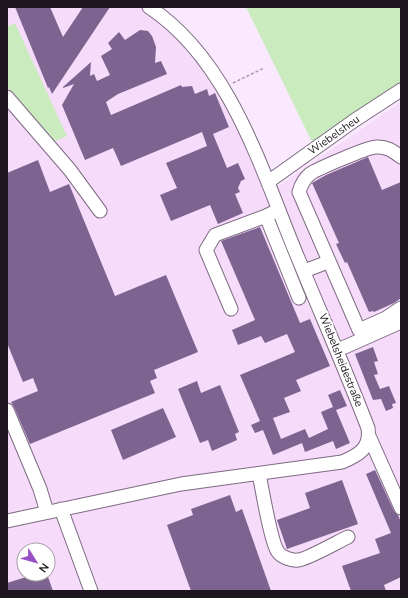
<svg xmlns="http://www.w3.org/2000/svg" width="408" height="598" font-family="'Nunito Sans',sans-serif">
  <rect width="100%" height="100%" fill="#fae9fe"/>
  <path fill="#f6dbfb" fill-rule="evenodd" d="M7 7H142L166 24 183 41 219 88 267 190 278 186 401 102V591H7ZM24 550H48V574H24Z"/>
  <path fill="#caebbe" d="M246 7H401V85L313 144Z
    M15 23 67 136 55 141 7 87V27Z"/>
  <path fill="#7d6390" d="M15 7H50L63 37 83 7H110L52 94 49 87 48 88Z
    M140 30 148 31 152 36 156 47 155 63 161 61 167 74 118 94 106 102 111 115 181 85 182 87 192 86 195 94 207 89 209 96 215 93 229 127 213 134 227 168 238 163 245 179 241 181 238 188 240 192 235 194 243 213 218 224 210 205 171 221 160 195 177 188 166 163 207 146 202 132 121 166 113 148 85 160 62 105 74 84 63 88V87L91 62 90 76 94 74 97 81 110 75 101 56 112 49 108 43 119 32 125 40Z
    M368 157 382 190 401 182V298L394 303 374 312 373 311 369 312 347 262 345 263 336 244 339 243 312 183 326 175Z
    M38 160 50 192 69 184 115 296 166 275 198 352 154 370 157 378 150 381 155 393 30 444 14 407 11 402 38 391 33 378 23 382 7 343V173Z
    M260 227 300 323 310 319 330 366 296 380 301 391 284 398 290 412 273 418 281 439 305 429 309 438 328 429 321 412 333 407 328 395 340 390 347 406 336 410 350 443 336 449 333 441 305 452 302 443 273 455 263 430 255 433 251 425 260 421 240 375 295 352 287 334 265 343 261 336 238 345 232 330 255 320 221 241Z
    M373 347 378 361 374 362 378 374 374 375 380 389 389 386 396 403 392 404 393 408 386 411 381 399 373 400 355 354Z
    M197 381 201 393 220 385 239 432 235 434 237 440 212 451 208 440 200 443 178 389Z
    M163 408 176 437 123 460 111 430Z
    M375 470 394 511 398 515 401 522V577L384 585 386 591H351L342 566 380 553 375 539 391 533 366 474Z
    M342 480 358 524 287 549 277 520 310 508 305 493Z
    M230 495 236 512 242 509 271 591H191L167 525 193 515 191 509Z
    M25 574H47L53 591H7V583L26 577Z"/>
  <g fill="none" stroke-linecap="round" stroke-linejoin="round">
    <defs>
      <path id="minor" d="M7 97 70 170 100 211
        M401 157C393 151 386 146 376 147 368 147 317 169 310 174 304 179 301 185 299 192L359 330 386 318 401 308
        M268 182 355 120 401 90
        M272 213 266 216 299 298
        M304 271 328 262
        M231 309 206 250 215 235 266 216
        M338 350 401 322
        M7 410 40 489 47 512
        M369 436 401 508
        M259 474C262 488 271 543 278 552 281 557 292 561 298 560 306 560 339 541 348 537
        M61 509 91 591
        M7 521 181 484 342 462C359 455 371 448 368 428 346 371 321 314 298 258 262 172 231 61 149 7"/>
    </defs>
    <use href="#minor" stroke="#7d6a81" stroke-width="15"/>
    <path stroke="#a598a9" stroke-width="1.5" stroke-dasharray="3 2" stroke-linecap="butt" d="M233 83 264 68"/>
    <use href="#minor" stroke="#fff" stroke-width="13"/>
  </g>
  <g text-anchor="middle" dominant-baseline="central" stroke-width="4" stroke-linejoin="round" paint-order="stroke">
    <g font-size="11" fill="#1d161f" stroke="#fff">
      <text transform="translate(334 135) rotate(-35)">Wiebelsheu</text>
      <text transform="translate(341 360) rotate(68)">Wiebelsheidestraße</text>
    </g>
  </g>
  <rect width="408" height="598" fill="none" stroke="#1d161f" stroke-width="16"/>
  <g transform="translate(36 562) rotate(127)"><circle r="19" fill="#ffffff" stroke="#a5a2a5"/>
  <path d="M0-3L7 15L0 10L-7 15Z" fill="#9852c6"/>
  <text y="-6" font-size="11" font-weight="bold" text-anchor="middle" fill="#1d161f">N</text>
  </g>
</svg>
